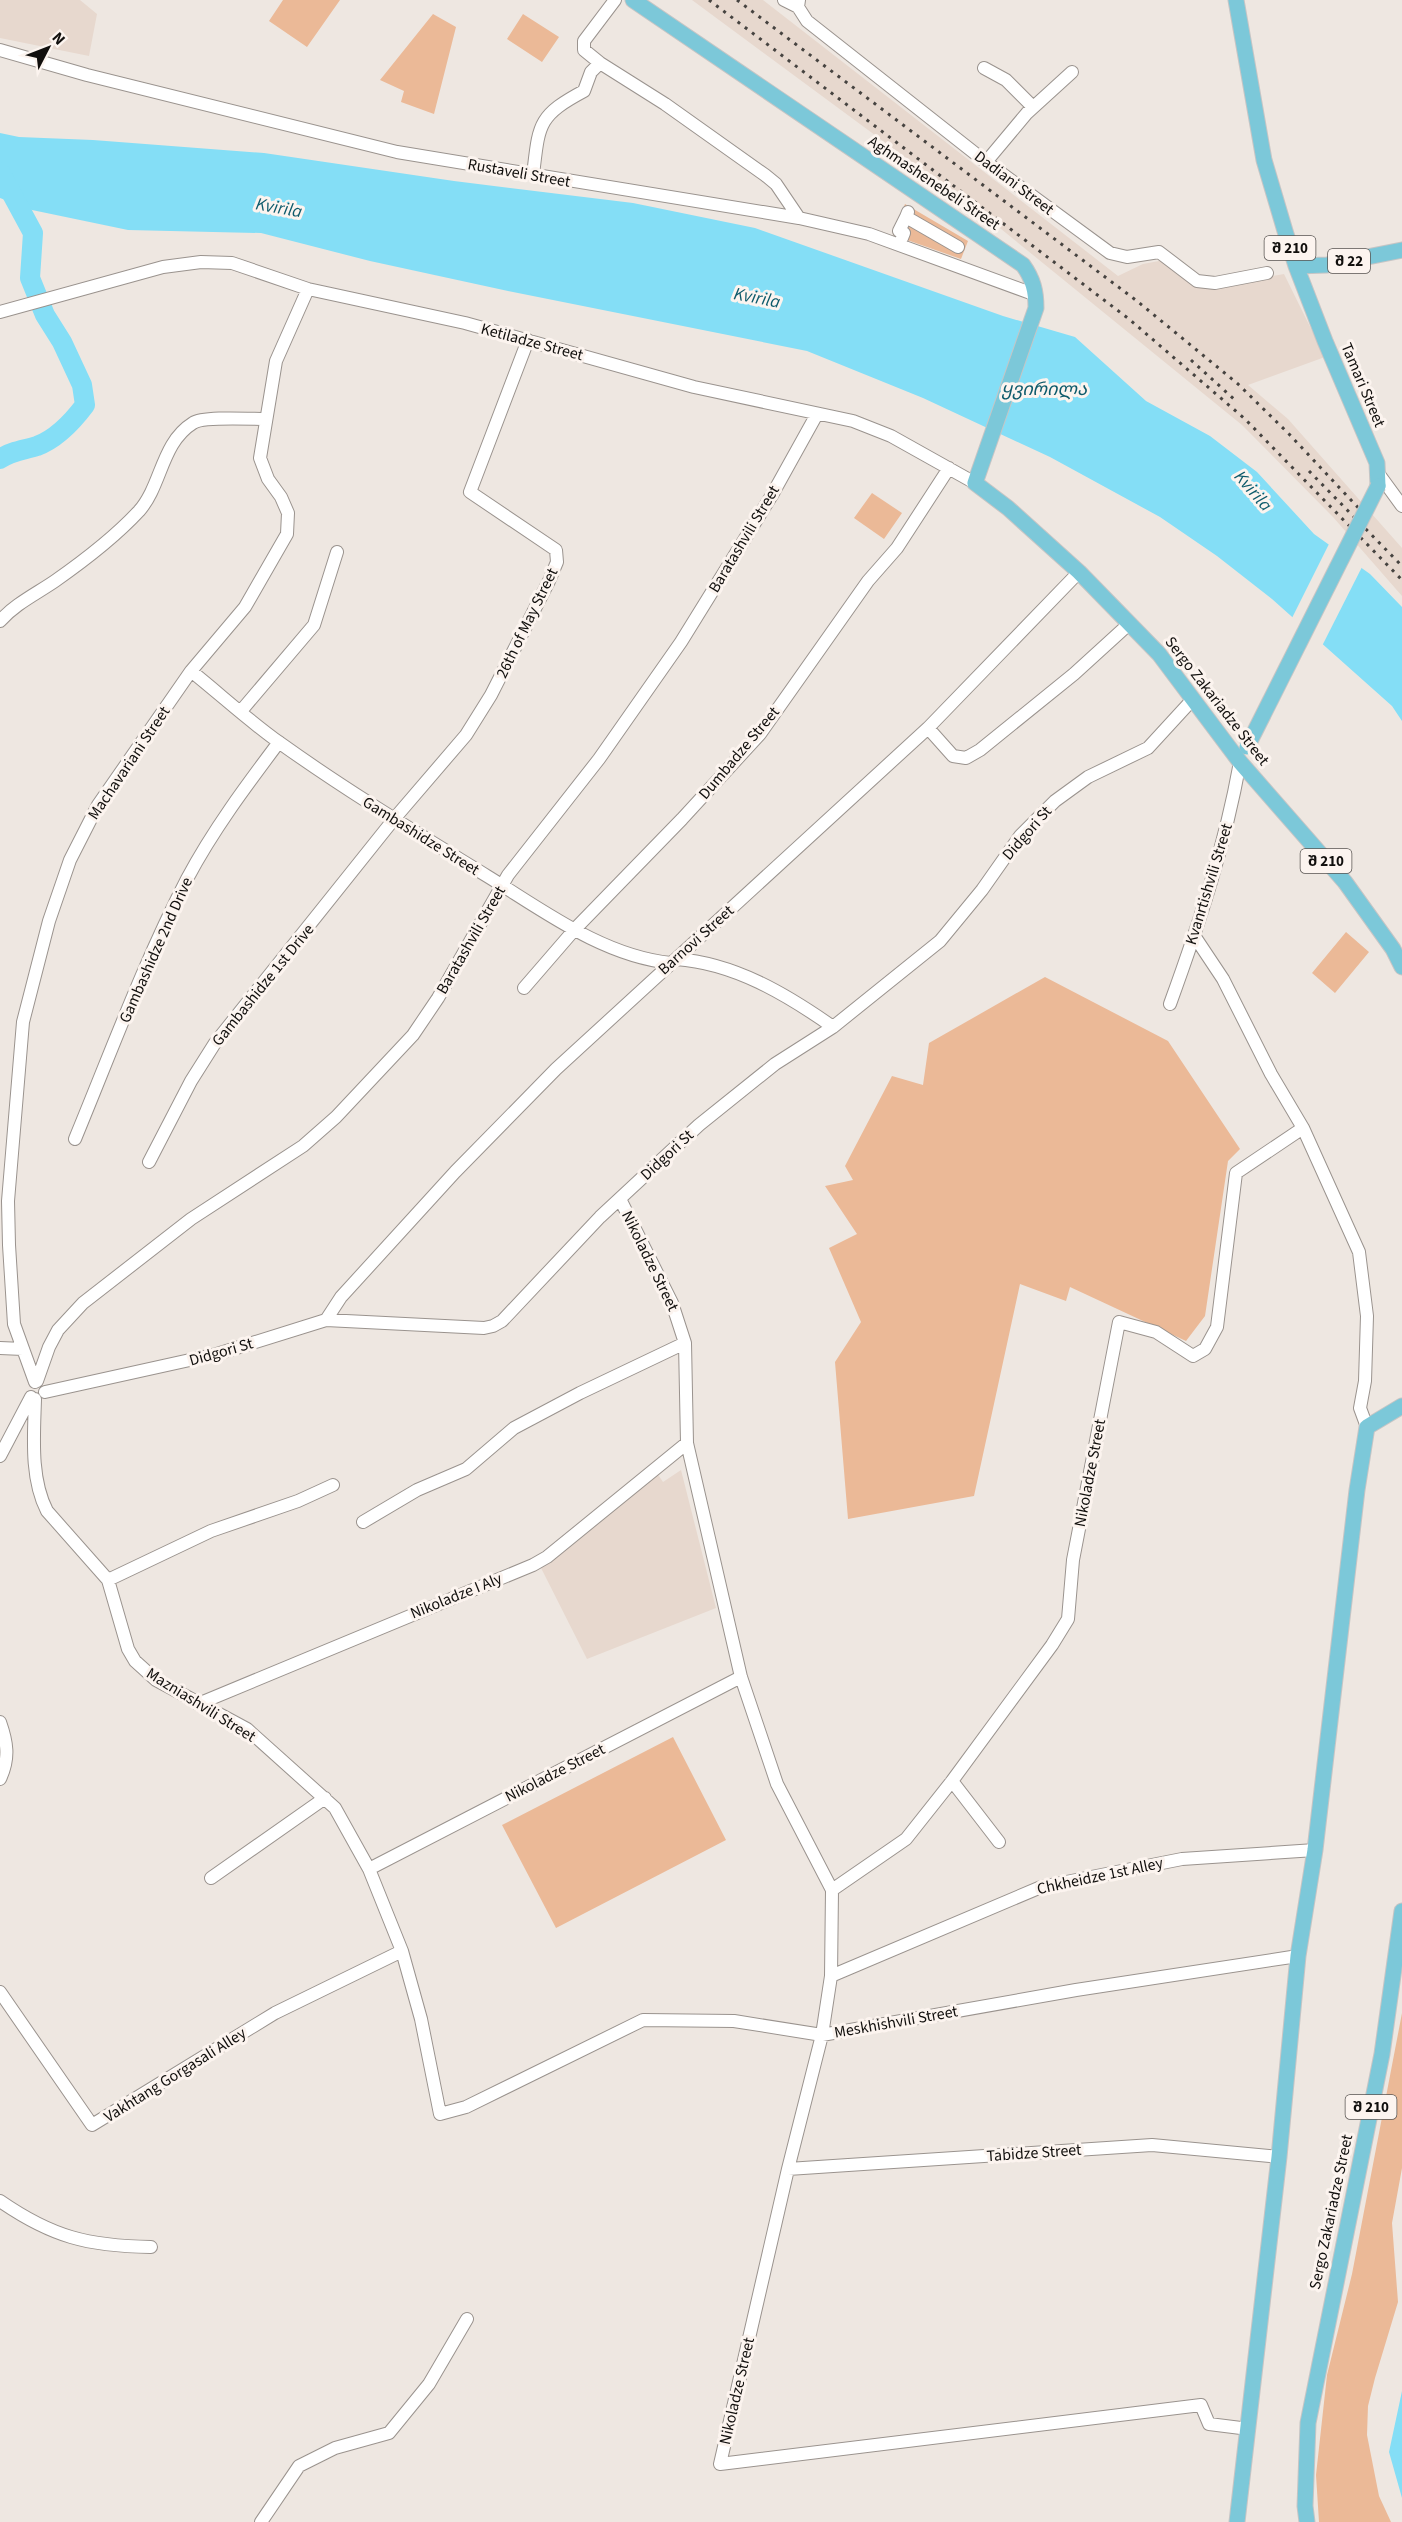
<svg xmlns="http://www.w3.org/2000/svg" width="1402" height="2522" font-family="'Source Sans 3','Noto Sans Georgian',sans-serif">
  <rect width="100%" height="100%" fill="#eee7e1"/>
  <path fill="#e7d8ce" d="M0 0H80L97 14 89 56 0 38Z
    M692 0H763L1118 276 1143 264 1164 260 1202 288 1284 274 1325 357 1248 385 1288 419 1402 548V596L1333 517 1242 425 990 220Z
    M653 1467 663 1482 681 1470 716 1608 587 1659 538 1562Z"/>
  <path fill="#ebb997" d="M283 0H340L307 47 269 21Z
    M433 14 456 27 434 114 401 102 404 91 380 80Z
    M523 14 559 37 542 62 507 39Z
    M905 204 968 241 961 259 893 235Z
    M872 493 902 513 884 539 854 518Z
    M1346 932 1369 952 1335 993 1312 973Z
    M1045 977 1168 1041 1240 1149 1228 1161 1205 1316 1186 1341 1070 1287 1066 1301 1020 1284 974 1496 848 1519 835 1362 861 1322 829 1248 857 1234 825 1186 853 1180 845 1166 892 1076 923 1085 929 1043Z
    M673 1737 726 1840 556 1928 502 1825Z
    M1402 2013V2168L1392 2223 1398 2302 1375 2378 1368 2406 1367 2435 1379 2496 1391 2522H1319L1316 2475 1327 2375 1352 2274Z"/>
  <path fill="#84def6" d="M0 133 19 137 93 140 264 153 454 181 633 203 755 228 1003 316 1075 337 1146 401 1210 436 1257 472 1314 534 1370 574 1402 607V721L1392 706 1272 599 1217 556 1160 517 1050 457 923 398 807 351 508 291 370 261 261 233 128 230 32 210 0 198Z
    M1402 2391V2498L1389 2452Z"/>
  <path fill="#eee7e1" d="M1330 542 1363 565 1322 646 1291 620Z"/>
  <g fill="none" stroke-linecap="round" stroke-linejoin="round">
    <path stroke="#84def6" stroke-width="20" d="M0 172 33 233 30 278 45 315 62 342 82 385 85 405C73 421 56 439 37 446 24 450 11 451 0 459"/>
    <defs>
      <path id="minor" d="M615 0 584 41V50L600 63 665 104 765 175 776 184 799 218
        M784 0 798 7
        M799 0 798 7 807 21 986 162 1110 253 1127 257 1159 252 1197 281 1215 283 1267 273
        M0 50 87 75 397 152 799 218 869 234 1036 295
        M984 68 1006 80 1033 107
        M986 162 1027 113 1072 72
        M533 175C539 125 537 116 584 91L591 72 600 63
        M908 212 906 217 958 247
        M902 238 904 233 899 231 906 217
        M0 312 163 267 201 262 232 263 308 289 465 323 694 387 853 421 891 436 975 483
        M1378 473 1402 506
        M0 621C15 604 36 594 55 581 85 560 114 538 139 511 162 485 161 443 193 423 203 416 251 419 266 419
        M191 671C221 695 249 721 280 743 347 791 417 833 487 876 544 911 603 956 671 963
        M241 711 314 625 337 552
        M928 728 953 756 966 758 980 750 1074 674 1130 623
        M1195 937 1223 979 1271 1074 1303 1128 1359 1252 1367 1316 1365 1381 1360 1408 1367 1427
        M676 959C734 963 786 994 833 1027
        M524 988 575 929 682 819 760 734 868 581 897 548 949 468
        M1170 1004C1199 924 1225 846 1240 762
        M75 1139C111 1052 144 962 187 879 213 830 246 786 279 742
        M149 1162 191 1081 215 1043 394 819 466 735 491 695 549 581 557 562 556 550 470 492 528 340
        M620 1199 672 1303 685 1343 687 1443 741 1677 777 1784 832 1890 831 1976 822 2035 788 2169 720 2464 1201 2405 1209 2424 1249 2429
        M326 1320 341 1297 455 1172 556 1069 928 728 1079 572
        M0 1348 23 1349
        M37 1381 49 1347 58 1330 83 1303 191 1219 303 1146 336 1117 413 1035 438 998 508 875 599 759 681 642 772 495 817 414
        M35 1382 14 1324 9 1245 8 1201 23 1022 49 921 70 860 98 805 191 671 245 607 287 534 288 513 281 497 268 479 260 458 276 361 308 289
        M45 1392 217 1354 326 1320 484 1328 493 1326 502 1321 600 1217 699 1125 775 1064 833 1027 940 941 982 890 1020 836 1055 801 1088 777 1148 748 1193 699
        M35 1399C34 1435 30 1478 47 1511L108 1580 128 1649 135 1661 156 1680 247 1729 335 1808 369 1869 402 1951 421 2019 440 2114 466 2107 643 2020 734 2021 822 2035 1076 1990 1298 1956
        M0 1456 31 1397
        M363 1522 417 1490 466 1469 514 1428 580 1393 685 1343
        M108 1580 211 1531 298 1501 333 1485
        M198 1704 533 1565 547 1557 687 1443
        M0 1722C7 1742 10 1758 0 1779
        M952 1781 999 1842
        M369 1869 741 1677
        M211 1878 325 1798
        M832 1890 906 1839 952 1781 1052 1645 1068 1619 1073 1560 1119 1322 1156 1332 1193 1356 1205 1349 1217 1327 1236 1173 1303 1128
        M831 1976 1041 1887 1182 1859 1315 1850
        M0 1992 92 2125 275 2013 402 1951
        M788 2169 1152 2145 1279 2157
        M0 2201C52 2237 88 2246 151 2247
        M261 2522 299 2466 335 2448 389 2433 429 2384 467 2319"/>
      <path id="major" d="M633 0 1023 265C1033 279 1036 291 1036 308L975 483 1008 508 1079 572 1159 654 1240 762 1345 882 1393 949 1402 967
        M1236 0 1264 160 1285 231 1296 266 1325 341 1377 463 1378 486
        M1296 266 1327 265 1402 250
        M1237 2522 1279 2157 1298 1956 1315 1850 1357 1490 1367 1427 1402 1406
        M1307 2522 1305 2506 1308 2423 1382 2054 1402 1911"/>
    </defs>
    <use href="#minor" stroke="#9a938e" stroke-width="14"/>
    <use href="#major" stroke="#c6c5c5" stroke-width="17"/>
    <use href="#minor" stroke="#fff" stroke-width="12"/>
    <use href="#major" stroke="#7cc8d9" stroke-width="15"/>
    <path stroke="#464340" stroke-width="3" stroke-dasharray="3 6" stroke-linecap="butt" d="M709 0 1129 319 1245 419 1402 580
      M737 0 1137 301 1238 384 1289 434 1365 515
      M1191 360 1235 400
      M1309 471 1402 566"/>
    <defs>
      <path id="major-bridge" d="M1247 747 1378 486"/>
    </defs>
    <use href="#major-bridge" stroke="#c6c5c5" stroke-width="17" stroke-linecap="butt"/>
    <use href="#major-bridge" stroke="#7cc8d9" stroke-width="15"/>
  </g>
  <g text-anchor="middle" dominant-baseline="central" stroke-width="6" stroke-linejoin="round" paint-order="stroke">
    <g fill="#fcf4ef" stroke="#585451" stroke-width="1.5">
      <rect x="1264.5" y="236" width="51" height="24" rx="4.5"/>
      <rect x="1328" y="249" width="42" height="24" rx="4.5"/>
      <rect x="1300.5" y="849" width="51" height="24" rx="4.5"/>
      <rect x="1345.5" y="2095" width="51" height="24" rx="4.5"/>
    </g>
    <g font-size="15" font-weight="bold" fill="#110f0d">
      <text x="1290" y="248">შ 210</text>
      <text x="1349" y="261">შ 22</text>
      <text x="1326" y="861">შ 210</text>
      <text x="1371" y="2107">შ 210</text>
    </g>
    <g font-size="16" fill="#110f0d" stroke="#fcf4ef">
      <text transform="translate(519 173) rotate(10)">Rustaveli Street</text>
      <text transform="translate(934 183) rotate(34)">Aghmashenebeli Street</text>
      <text transform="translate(1014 183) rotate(37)">Dadiani Street</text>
      <text transform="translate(532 342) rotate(15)">Ketiladze Street</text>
      <text transform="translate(1363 385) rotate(67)">Tamari Street</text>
      <text transform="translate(744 539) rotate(-59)">Baratashvili Street</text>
      <text transform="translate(527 623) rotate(-64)">26th of May Street</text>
      <text transform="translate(1217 701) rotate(52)">Sergo Zakariadze Street</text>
      <text transform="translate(739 753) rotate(-50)">Dumbadze Street</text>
      <text transform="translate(129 763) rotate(-56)">Machavariani Street</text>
      <text transform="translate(1027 833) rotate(-49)">Didgori St</text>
      <text transform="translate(421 836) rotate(32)">Gambashidze Street</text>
      <text transform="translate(1209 884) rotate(-73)">Kvanrtishvili Street</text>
      <text transform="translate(471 940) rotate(-60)">Baratashvili Street</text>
      <text transform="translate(696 940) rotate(-42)">Barnovi Street</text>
      <text transform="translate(156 950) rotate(-66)">Gambashidze 2nd Drive</text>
      <text transform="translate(263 985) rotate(-51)">Gambashidze 1st Drive</text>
      <text transform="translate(667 1155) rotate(-43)">Didgori St</text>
      <text transform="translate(650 1261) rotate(64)">Nikoladze Street</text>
      <text transform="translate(221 1352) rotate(-16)">Didgori St</text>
      <text transform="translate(1090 1473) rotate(-79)">Nikoladze Street</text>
      <text transform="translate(456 1596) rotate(-22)">Nikoladze I Aly</text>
      <text transform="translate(201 1705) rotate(32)">Mazniashvili Street</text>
      <text transform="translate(555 1773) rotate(-27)">Nikoladze Street</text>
      <text transform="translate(1100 1876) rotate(-12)">Chkheidze 1st Alley</text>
      <text transform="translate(896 2022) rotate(-10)">Meskhishvili Street</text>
      <text transform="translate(175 2075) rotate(-32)">Vakhtang Gorgasali Alley</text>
      <text transform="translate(1034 2153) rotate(-4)">Tabidze Street</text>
      <text transform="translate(1331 2212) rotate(-78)">Sergo Zakariadze Street</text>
      <text transform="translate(737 2391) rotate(-77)">Nikoladze Street</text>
    </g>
    <g font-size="18" font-style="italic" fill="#0d5a6b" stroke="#fcf4ef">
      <text transform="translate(279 208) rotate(10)">Kvirila</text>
      <text transform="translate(757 298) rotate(11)">Kvirila</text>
      <text x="1044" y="389">ყვირილა</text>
      <text transform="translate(1253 491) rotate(49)">Kvirila</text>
    </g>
  </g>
  <g transform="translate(48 48) rotate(48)" stroke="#fcf4ef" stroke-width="4.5" paint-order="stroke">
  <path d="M0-4.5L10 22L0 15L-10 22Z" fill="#110f0d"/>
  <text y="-9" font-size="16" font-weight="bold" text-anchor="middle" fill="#110f0d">N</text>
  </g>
</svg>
